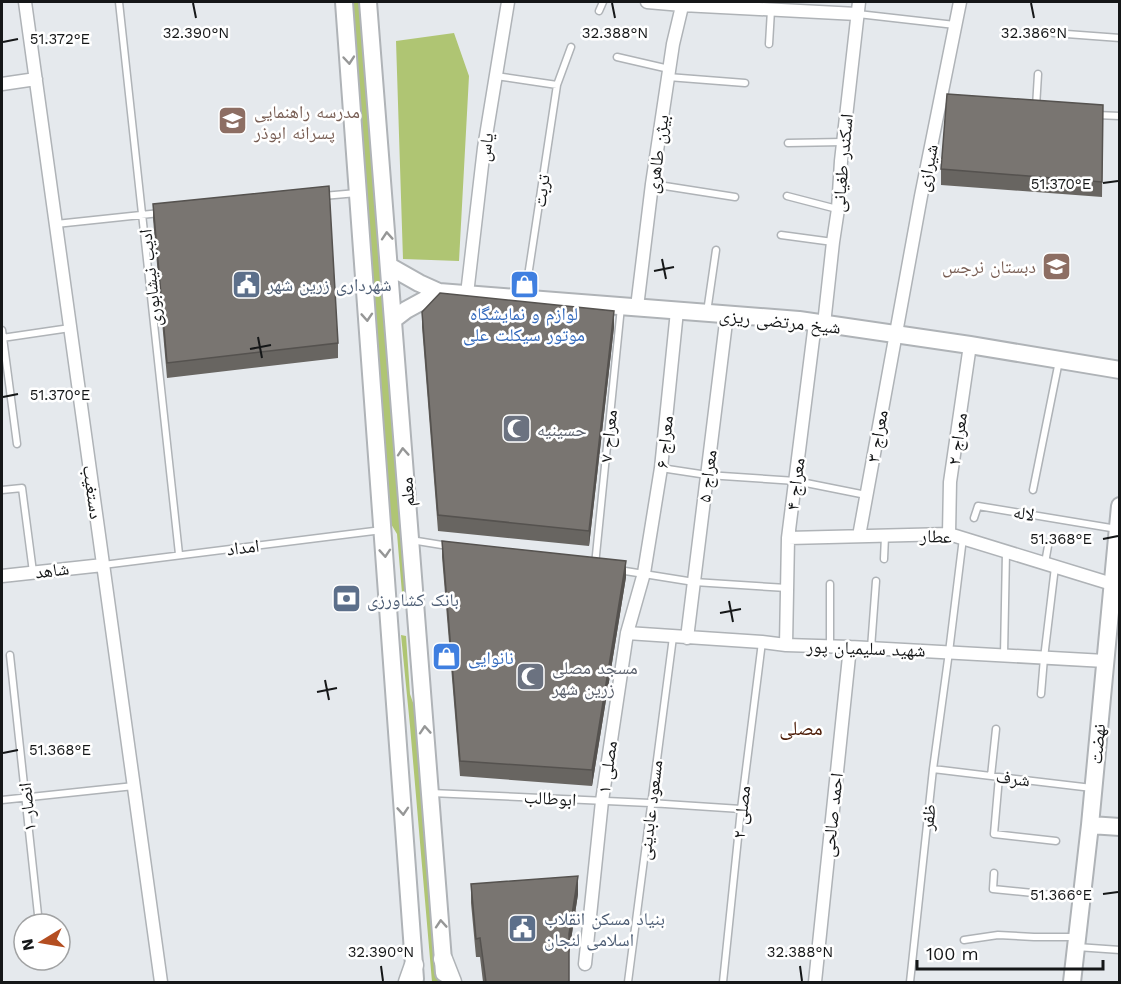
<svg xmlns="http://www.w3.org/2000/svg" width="1121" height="984" font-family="'Work Sans','Noto Naskh Arabic',sans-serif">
  <rect width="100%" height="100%" fill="#e5e9ed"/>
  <path fill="#afc573" d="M351 2H359L408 604 403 605 397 534 391 524Z
    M454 33 469 76 459 261 403 259 396 41Z
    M401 635 406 636 410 694 418 717 441 982H432L410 726Z"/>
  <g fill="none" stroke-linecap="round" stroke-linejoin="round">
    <defs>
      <path id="lane" d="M119 2 179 554
        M599 11 603 2
        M858 14 955 25
        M1053 33 1120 38
        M769 44 771 10
        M617 57 669 69
        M496 76 557 85
        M668 77 745 83
        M1036 107 1038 74
        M1096 115 1120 116
        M788 143 843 142
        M652 184 735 197
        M323 196 357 193
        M787 196 837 209
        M56 224 160 213
        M781 235 833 242
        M525 296 557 85 571 47
        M707 312 716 250
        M2 330 17 444
        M2 338 70 328
        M661 468 707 475 796 481 866 495
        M2 490 22 488 33 572
        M1033 490 1059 361
        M974 518 978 506 1117 529
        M411 540 448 546
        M884 559 885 536
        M1045 563 1048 546
        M103 565 382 530
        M595 565 621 307
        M619 570 694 582 787 588
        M830 584V646
        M871 648 876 581
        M10 655 39 924
        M1004 655 1006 552
        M1041 694 1044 658 1055 567
        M933 769 1092 788
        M991 776 996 729
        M999 777 994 834 1056 841
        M431 793 650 803 741 809
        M2 800 134 786
        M994 873 993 889 1082 898
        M964 940 998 935 1034 937H1077
        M1077 947 1120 950
        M43 960 44 964
        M628 982 673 637
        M723 982 741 809 762 642
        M910 982 933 769 949 652 963 538"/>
      <path id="street" d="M25 2 161 982
        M647 2 682 5 857 14
        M2 84 36 79
        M467 294 484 148 508 2
        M637 307 652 184 673 44 683 2
        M824 324 833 242 838 209 841 161 859 2
        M949 534 950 482 970 345
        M859 536 921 196 960 2
        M788 538 949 534 1112 584
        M2 576 103 565
        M627 633 762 642 786 645 850 647 1105 661
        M687 638 727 314
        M786 645 788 538 815 323
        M585 964 602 801 627 633 644 573 661 468 677 311
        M815 982 850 647"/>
      <path id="secondary" d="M344 2 415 979
        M368 2 444 973
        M389 266 419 283 439 292 406 310 393 320
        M439 292 799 320 970 345 1120 370
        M1090 825 1120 827
        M1072 982 1090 825 1120 506"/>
      <path id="primary" d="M443 959 452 982
        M408 982 414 965"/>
    </defs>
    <use href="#lane" stroke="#afb3b7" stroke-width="9"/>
    <use href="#street" stroke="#afb3b7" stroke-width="15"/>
    <use href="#secondary" stroke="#afb3b7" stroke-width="20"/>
    <use href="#primary" stroke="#afb3b7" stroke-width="21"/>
    <use href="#lane" stroke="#fff" stroke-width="6"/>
    <use href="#street" stroke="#fff" stroke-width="12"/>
    <use href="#secondary" stroke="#fff" stroke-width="16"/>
    <use href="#primary" stroke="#fff" stroke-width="18"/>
  </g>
  <path fill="#686561" d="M1103 105 1102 197 941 185V169Z
    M153 204 338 343V358L167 378 153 219Z
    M422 312 614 327 589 546 438 531 422 327Z
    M442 541 626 577 592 786 460 776 442 557Z
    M471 884 578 894 569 953V982H483L480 957H476L471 903Z"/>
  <path fill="#55524f" d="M614 311V327L589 546V531Z
    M626 561V577L592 786V770Z
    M578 876V894L569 953V934Z"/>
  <path fill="#797571" stroke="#55524f" stroke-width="1.5" d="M947 94 1103 105 1102 182 941 169Z
    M329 186 338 343 167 363 153 204Z
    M440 293 614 311 589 531 438 515 422 312Z
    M442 541 626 561 592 770 460 761Z
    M578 876 569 934V982H486L480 938 476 939 471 884Z"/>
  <defs><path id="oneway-chevron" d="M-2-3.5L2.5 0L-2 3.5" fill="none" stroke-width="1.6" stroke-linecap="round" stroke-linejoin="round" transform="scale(1.5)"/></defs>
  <g stroke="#969797">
    <use href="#oneway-chevron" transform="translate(349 60) rotate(85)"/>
    <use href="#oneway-chevron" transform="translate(387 236) rotate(-94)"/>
    <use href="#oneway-chevron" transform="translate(367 317) rotate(86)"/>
    <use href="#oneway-chevron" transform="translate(403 452) rotate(-94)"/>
    <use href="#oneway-chevron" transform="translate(385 553) rotate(86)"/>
    <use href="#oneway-chevron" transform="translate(425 730) rotate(-94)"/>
    <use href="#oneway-chevron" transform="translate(403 811) rotate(86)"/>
    <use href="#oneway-chevron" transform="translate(441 924) rotate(-94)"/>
  </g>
  <path fill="none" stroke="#151718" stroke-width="2" d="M193 3 196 18M612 3 615 18M1031 3 1034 18M3 42 18 39M1103 183 1118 181M662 259 666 279M654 271 674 267M258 337 262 358M250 349 271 345M3 397 18 394M1103 539 1118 536M729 601 733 622M720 613 741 609M325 680 329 700M317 692 337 688M3 753 18 750M1103 894 1118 892M381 966 383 981M800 966 802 981"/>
  <defs>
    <symbol id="school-square" viewBox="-11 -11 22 22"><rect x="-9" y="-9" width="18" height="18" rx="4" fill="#8d6e63" stroke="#fff"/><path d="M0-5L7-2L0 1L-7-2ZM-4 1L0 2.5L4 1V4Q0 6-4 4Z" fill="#fff"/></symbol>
    <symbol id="civic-square" viewBox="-11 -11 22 22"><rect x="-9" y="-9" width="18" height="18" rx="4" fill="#5c6f8a" stroke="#fff"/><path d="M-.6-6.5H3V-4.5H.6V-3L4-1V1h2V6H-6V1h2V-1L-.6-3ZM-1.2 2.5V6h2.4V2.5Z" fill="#fff"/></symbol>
    <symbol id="shop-square" viewBox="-11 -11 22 22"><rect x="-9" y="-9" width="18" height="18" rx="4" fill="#3f7fe0" stroke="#fff"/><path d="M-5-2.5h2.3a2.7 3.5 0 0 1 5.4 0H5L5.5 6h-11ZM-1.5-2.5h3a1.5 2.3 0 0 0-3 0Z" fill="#fff"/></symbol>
    <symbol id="mosque-square" viewBox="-11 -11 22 22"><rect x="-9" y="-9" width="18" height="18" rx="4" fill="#6b7280" stroke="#fff"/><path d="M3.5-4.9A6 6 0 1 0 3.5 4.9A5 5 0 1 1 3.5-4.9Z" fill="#fff"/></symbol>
    <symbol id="bank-square" viewBox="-11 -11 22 22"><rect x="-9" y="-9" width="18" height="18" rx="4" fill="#5c6f8a" stroke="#fff"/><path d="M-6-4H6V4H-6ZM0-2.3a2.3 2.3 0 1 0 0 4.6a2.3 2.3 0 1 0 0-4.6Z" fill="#fff"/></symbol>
  </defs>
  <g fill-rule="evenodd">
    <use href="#school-square" x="216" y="104" width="33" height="33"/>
    <use href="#school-square" x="1040" y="250" width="33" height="33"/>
    <use href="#civic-square" x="230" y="268" width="33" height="33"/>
    <use href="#shop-square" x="508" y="268" width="33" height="33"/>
    <use href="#mosque-square" x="500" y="412" width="33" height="33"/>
    <use href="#bank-square" x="330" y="582" width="33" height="33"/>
    <use href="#shop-square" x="430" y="640" width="33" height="33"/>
    <use href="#mosque-square" x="514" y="660" width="33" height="33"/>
    <use href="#civic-square" x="506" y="912" width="33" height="33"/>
  </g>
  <g text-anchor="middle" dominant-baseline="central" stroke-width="5" stroke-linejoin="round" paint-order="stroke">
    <g font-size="18" fill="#785e54" stroke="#fff" text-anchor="start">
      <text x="254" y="111">مدرسه راهنمایی<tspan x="254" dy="21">پسرانه ابوذر</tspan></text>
      <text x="1036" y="266" text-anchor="end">دبستان نرجس</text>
    </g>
    <g font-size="18" fill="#151718" stroke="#fff">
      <text transform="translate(485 147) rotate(-82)">یاس</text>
      <text transform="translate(657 154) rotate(-82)">بیژن طاهری</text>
      <text transform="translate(842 163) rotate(-85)">اسکندر طغیانی</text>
      <text transform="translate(927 168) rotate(-79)">شیرازی</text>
      <text transform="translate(541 191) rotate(-82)">تربت</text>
      <text transform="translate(150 278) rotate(-96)">ادیب نیشابوری</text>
      <text transform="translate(780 321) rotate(6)">شیخ مرتضی ریزی</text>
      <text transform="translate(608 436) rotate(-84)">معراح ۷</text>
      <text transform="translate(877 436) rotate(-80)">معراج ۳</text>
      <text transform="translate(957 439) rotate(-82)">معراج ۲</text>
      <text transform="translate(664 442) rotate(-84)">معراج ۶</text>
      <text transform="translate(707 476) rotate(-83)">معراج ۵</text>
      <text transform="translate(795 484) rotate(-83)">معراج ۴</text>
      <text transform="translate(93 492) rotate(82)">دستغیب</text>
      <text transform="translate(407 492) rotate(-94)">معلم</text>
      <text transform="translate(1024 513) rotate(9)">لاله</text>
      <text transform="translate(936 536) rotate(3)">عطار</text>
      <text transform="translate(243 547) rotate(-7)">امداد</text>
      <text transform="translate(52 570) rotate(-7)">شاهد</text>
      <text transform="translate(866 648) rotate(2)">شهید سلیمیان پور</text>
      <text transform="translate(1097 744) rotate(-85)">نهضت</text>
      <text transform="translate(607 767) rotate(-82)">مصلی ۱</text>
      <text transform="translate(1013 778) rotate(7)">شرف</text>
      <text transform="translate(550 798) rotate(3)">ابوطالب</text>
      <text transform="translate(27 807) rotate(-96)">انصار ۱</text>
      <text transform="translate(650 810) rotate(-83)">مسعود عابدینی</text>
      <text transform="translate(741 812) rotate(-84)">مصلی ۲</text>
      <text transform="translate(832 815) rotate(-84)">احمد صالحی</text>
      <text transform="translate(928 817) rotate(-84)">ظفر</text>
    </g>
    <g font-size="18" fill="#4e5e75" stroke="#fff" text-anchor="start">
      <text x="267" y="284">شهرداری زرین شهر</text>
      <text x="367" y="599">بانک کشاورزی</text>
      <text x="544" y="918">بنیاد مسکن انقلاب<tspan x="544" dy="21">اسلامی لنجان</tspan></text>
    </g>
    <g font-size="18" fill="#366cbe" stroke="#fff">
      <text x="524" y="313">لوازم و نمایشگاه<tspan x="524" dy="21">موتور سیکلت علی</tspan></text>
      <text x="468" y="657" text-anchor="start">نانوایی</text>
    </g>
    <g font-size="18" fill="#5b616d" stroke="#fff" text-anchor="start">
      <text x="537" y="429">حسینیه</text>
      <text x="552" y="667">مسجد مصلی<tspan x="552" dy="21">زرین شهر</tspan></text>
    </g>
    <g font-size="20" fill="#4a1a05" stroke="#fff">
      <text x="801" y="728">مصلی</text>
    </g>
  </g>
  <g font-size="15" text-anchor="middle" fill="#151718" stroke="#fff" stroke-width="5" stroke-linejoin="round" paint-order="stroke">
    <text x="196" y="38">32.390°N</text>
    <text x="615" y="38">32.388°N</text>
    <text x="1034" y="38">32.386°N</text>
    <text x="60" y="44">51.372°E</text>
    <text x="1061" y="189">51.370°E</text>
    <text x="60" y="400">51.370°E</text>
    <text x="1061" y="544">51.368°E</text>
    <text x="60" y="755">51.368°E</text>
    <text x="1061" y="900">51.366°E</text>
    <text x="381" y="957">32.390°N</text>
    <text x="800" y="957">32.388°N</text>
  </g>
  <rect width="1121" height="984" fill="none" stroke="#151718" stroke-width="6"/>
  <g transform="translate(42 942) rotate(259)"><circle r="28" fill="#ffffff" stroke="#a1a2a3" stroke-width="1.5"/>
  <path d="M0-4.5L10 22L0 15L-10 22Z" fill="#b44e21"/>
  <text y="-9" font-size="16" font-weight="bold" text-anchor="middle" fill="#151718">N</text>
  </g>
  <path d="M917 960v9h186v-9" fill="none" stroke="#151718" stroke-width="3"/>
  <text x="926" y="960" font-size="18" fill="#151718" stroke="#ffffff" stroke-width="4.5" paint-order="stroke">100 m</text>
</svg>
